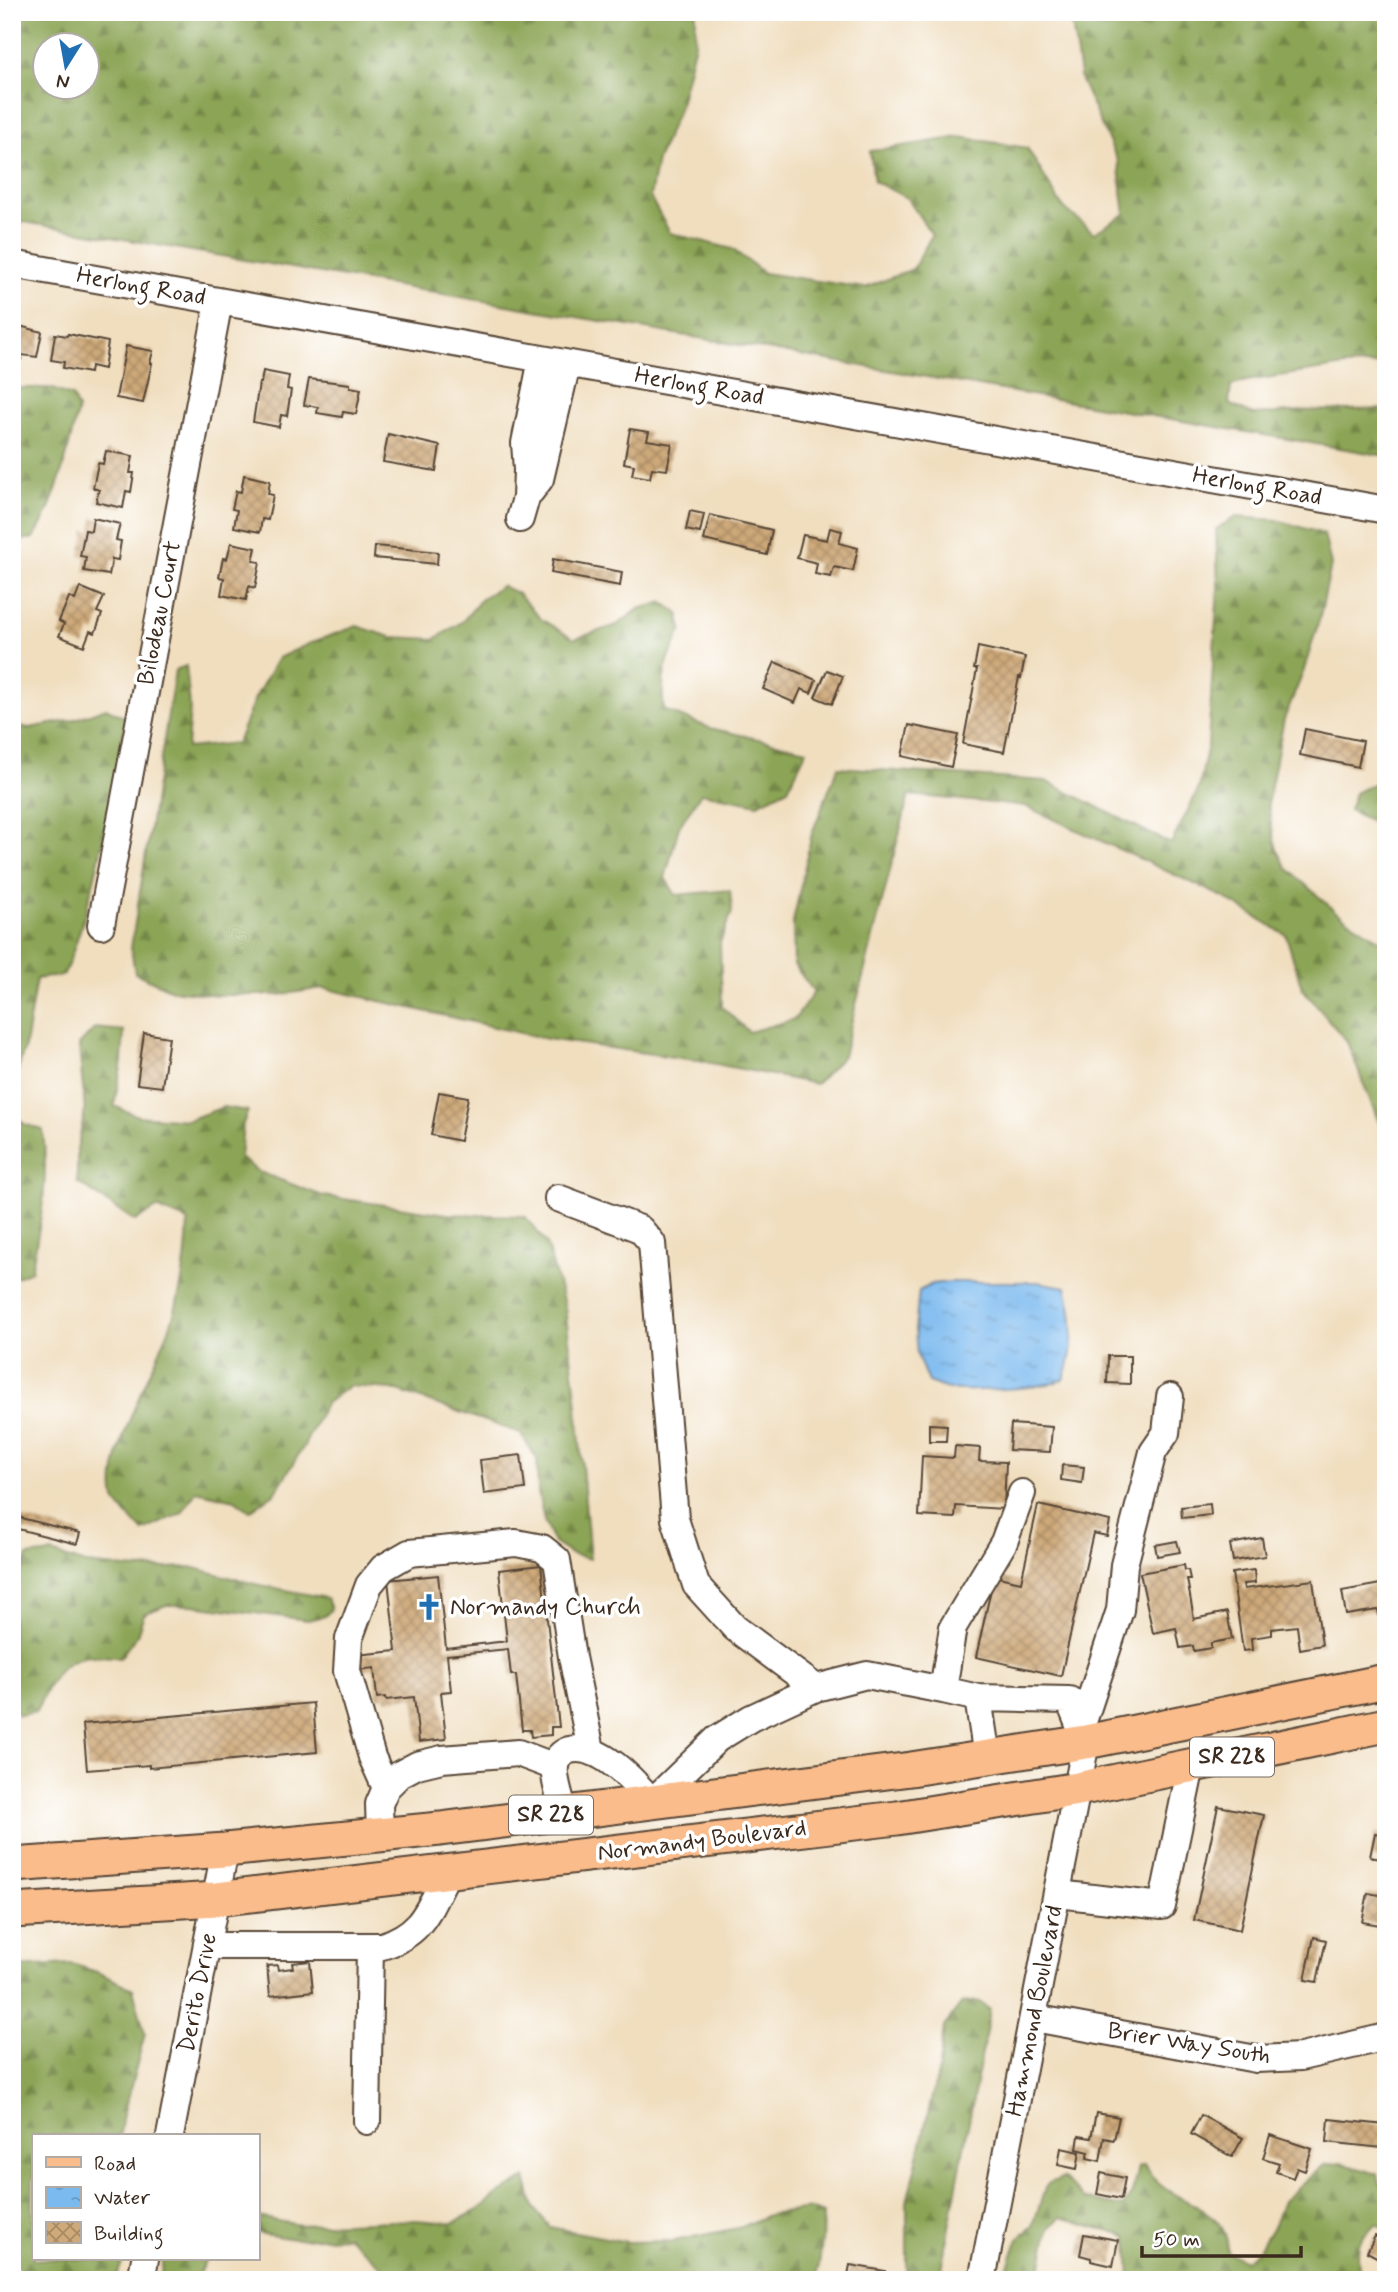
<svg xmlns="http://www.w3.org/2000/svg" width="1398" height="2292" font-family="Mynerve,sans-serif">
  <defs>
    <pattern id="forest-firs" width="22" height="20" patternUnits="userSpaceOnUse" patternTransform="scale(1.75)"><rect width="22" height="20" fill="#8ba455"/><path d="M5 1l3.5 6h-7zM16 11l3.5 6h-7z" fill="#738646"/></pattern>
    <pattern id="water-ripples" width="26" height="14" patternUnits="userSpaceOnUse" patternTransform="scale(1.75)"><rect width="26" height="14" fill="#7bbaef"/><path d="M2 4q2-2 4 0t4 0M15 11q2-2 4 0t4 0" fill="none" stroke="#6697c1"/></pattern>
    <pattern id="building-cross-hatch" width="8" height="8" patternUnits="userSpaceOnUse" patternTransform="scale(1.75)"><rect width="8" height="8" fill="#cea979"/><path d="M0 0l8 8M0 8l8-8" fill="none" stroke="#a88a63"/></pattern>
  </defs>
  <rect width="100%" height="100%" fill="#fff"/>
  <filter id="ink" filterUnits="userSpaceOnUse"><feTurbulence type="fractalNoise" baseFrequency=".0143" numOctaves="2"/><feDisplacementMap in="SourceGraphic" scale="14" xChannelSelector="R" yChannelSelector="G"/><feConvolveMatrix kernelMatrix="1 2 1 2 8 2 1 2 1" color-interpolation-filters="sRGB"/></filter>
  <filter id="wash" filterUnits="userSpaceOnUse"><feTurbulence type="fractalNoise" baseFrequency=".00686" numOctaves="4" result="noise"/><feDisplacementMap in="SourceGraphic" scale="28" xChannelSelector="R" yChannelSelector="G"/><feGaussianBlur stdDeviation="1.57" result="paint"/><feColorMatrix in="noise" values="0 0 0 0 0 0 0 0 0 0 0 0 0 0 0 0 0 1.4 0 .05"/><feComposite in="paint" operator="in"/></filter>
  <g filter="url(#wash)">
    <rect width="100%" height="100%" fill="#f0debf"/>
    <path fill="url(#forest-firs)" stroke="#63673a" stroke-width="2" fill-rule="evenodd" d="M12 12H696L695 43 679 108 657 160 650 197 670 233 732 249 764 273 865 288 913 269 932 235 907 198 874 181 870 151 960 137 1027 148 1062 206 1094 233 1125 214 1118 161 1081 81 1070 12H1386V364L1345 366 1246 381 1231 386 1229 404 1253 415 1301 411 1386 409V456L12 220ZM46 46H88V88H46Z
      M12 388H50L72 396 78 409C67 453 58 498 34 538L12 541Z
      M1236 517 1277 520 1324 534 1331 565 1319 621 1303 673 1284 719 1268 801 1271 825 1277 849 1287 868 1336 912 1386 944V1146L1381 1128 1347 1042 1302 988 1286 935 1223 897 1025 806 909 795 843 1056 816 1084 701 1061 547 1039 323 988 279 995H218L172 990 135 973 131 948 175 670 186 666 190 707 187 748 237 743 255 698 278 658 315 641 357 626 391 637 435 639 463 621 482 598 502 586 517 593 541 619 574 639 617 625 639 609 663 602 678 613 682 629C668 659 659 676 664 710L710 728 807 750 788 789 758 804 701 793 679 827 665 878 676 895 730 890 732 912 720 943 722 1007 749 1032 795 1019 814 992 794 965 793 922 812 833 838 767 1046 781 1171 844 1199 788 1208 744 1218 587 1216 529Z
      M106 708 126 718C110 805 97 893 64 975L36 979 25 1046 12 1091V724L29 728 73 720Z
      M1386 768V829L1349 810 1355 793 1381 780Z
      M95 1028 124 1031 122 1062 114 1106 138 1116 188 1120 223 1107 248 1111 243 1124 240 1158 259 1172 323 1196 447 1214 525 1216 546 1243 565 1307 576 1396 590 1559 571 1554 554 1543 544 1521 538 1492 537 1459 520 1433 392 1389 349 1386 325 1404 304 1446 275 1493 250 1511 235 1500 196 1491 182 1513 143 1531C135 1522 118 1509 115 1499 104 1456 154 1369 170 1327 182 1292 187 1258 188 1221L157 1208 135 1221 77 1182V1149L85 1111 79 1045Z
      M12 1111 24 1124 43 1130C49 1183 41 1220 31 1271L12 1279Z
      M52 1553 86 1564 137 1569 191 1567 255 1584 327 1598 331 1609 325 1616 307 1620 192 1605H166L144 1614 137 1635 120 1658C66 1650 57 1666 36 1712L19 1715 12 1707V1593L28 1556Z
      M72 1964 97 1972 133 1989 145 2034 122 2119 120 2136H33V2259H124L115 2280H71L12 2267V1971L16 1967Z
      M978 2001 990 2010 939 2280H907V2202L939 2067 944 2027 962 2003Z
      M1341 2163 1378 2174 1380 2183 1386 2185V2229L1376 2224C1356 2239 1356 2251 1360 2274L1344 2280H1130L1128 2237 1061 2217 1049 2228 1039 2280H1003L1018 2238 1033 2226 1045 2188 1049 2183 1063 2178 1084 2199 1123 2207 1132 2193 1138 2167 1144 2165C1164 2207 1228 2199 1228 2252L1245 2261 1259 2249 1274 2225 1283 2201 1324 2165Z
      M526 2178 534 2208 550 2227 627 2242 674 2241 742 2227 768 2215 810 2209 823 2214 822 2243 817 2280H498L495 2275 463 2270 439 2280 395 2278 348 2237 294 2239 257 2233V2217L300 2225 415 2220 453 2223 478 2210 500 2193Z
      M163 2259H206L196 2280H160Z"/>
    <path fill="url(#water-ripples)" stroke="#5b7286" stroke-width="2" d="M949 1282H1037L1066 1287C1074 1317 1076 1349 1064 1379 1043 1389 973 1392 949 1389 942 1388 935 1384 928 1382L917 1355 915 1329 919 1291 932 1284Z"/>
    <g id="blocks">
      <path fill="url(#building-cross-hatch)" d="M12 324 42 332 37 357 22 355 21 360 12 358Z
        M55 334 67 336 68 334 108 342 104 369 91 366 90 373 63 368 64 362 51 360Z
        M126 346 153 351 150 363H152L143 403 116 398Z
        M263 371 289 376 287 389 291 390 287 416 281 415 279 427 253 422 259 383H261Z
        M309 379 350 384V387L361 389 356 414 343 412 342 417 317 413 318 407 304 405Z
        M630 429 649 432 647 440 672 444 667 470 652 468 650 478 632 475 634 465 624 463Z
        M388 434 440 446 436 471 383 462Z
        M106 451 133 456 130 473H134L131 492 126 491 123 508 96 502 99 490 93 488 98 463 103 464Z
        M244 475 270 481 268 494 273 495 268 520 262 519 260 532 234 527 237 510 232 509 236 491 241 492Z
        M690 511 704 514 700 533 686 530Z
        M710 515 772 530 767 555 704 540Z
        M93 518 120 524 116 540 121 541 118 560 112 559 109 575 84 571 86 557 80 556 85 530 91 531Z
        M830 528 842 531 839 543 858 548 853 571 834 567 831 577 815 574 817 563 797 558 803 535 827 540Z
        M231 543 256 548 253 561 260 562 255 588 249 586 246 600 221 595 224 578 219 577 223 558 227 559Z
        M375 546 438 552 437 564 374 558Z
        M553 559 622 572 620 586 551 573Z
        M80 587 104 597 97 612 102 614 95 633 90 631 84 646 59 636 64 624 59 621 69 597 75 600Z
        M978 647 1025 657 1021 678 1019 677 1004 752 963 744 977 669H974Z
        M775 662 816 680 811 693 801 689 795 703 763 689Z
        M827 670 843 676 832 704 815 697Z
        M909 725 958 735 951 767 902 756Z
        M1305 729 1363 741 1358 767 1300 755Z
        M144 1033 169 1037 162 1087 137 1084Z
        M439 1092 468 1097 460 1141 431 1135Z
        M1108 1356H1130V1384L1107 1383Z
        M929 1424 947 1425 946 1441H929Z
        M1011 1424 1052 1427 1050 1452 1009 1450Z
        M955 1446 980 1448 979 1461 1006 1462 1004 1509 956 1506 955 1518 919 1516 922 1456 954 1458Z
        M521 1455 525 1489 484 1494 480 1460Z
        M1062 1465 1084 1467 1082 1483 1061 1480Z
        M1210 1504 1211 1515 1182 1518 1181 1507Z
        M1038 1505 1110 1521 1107 1536 1093 1533 1061 1676 976 1657 994 1576 1021 1582Z
        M17 1517 80 1533 77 1544 14 1528Z
        M1262 1538 1265 1556 1233 1561 1230 1544Z
        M1177 1541 1180 1552 1157 1556 1155 1545Z
        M541 1565 559 1727H551V1735L531 1737 530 1730H522L516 1675H511L508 1649 447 1655 451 1691 441 1692 446 1739 419 1742 414 1697 386 1700 385 1697 377 1698 374 1668 357 1670 356 1655 396 1651 388 1580 438 1575 446 1648 507 1641 499 1570Z
        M1184 1565 1185 1570H1188L1190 1579H1187L1194 1619 1227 1612 1232 1639 1211 1643V1648L1194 1651 1193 1646 1180 1648 1176 1628 1153 1633 1140 1573Z
        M1254 1570 1255 1583 1243 1584 1244 1589 1313 1580 1322 1645 1300 1649 1297 1626 1272 1629V1635L1251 1638 1252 1650 1243 1651 1232 1573Z
        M1386 1583V1630H1382L1378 1610 1346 1615 1342 1591Z
        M313 1703 317 1752 149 1768V1765L87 1770 83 1724Z
        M1218 1806 1264 1815 1240 1930 1194 1920Z
        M1375 1833 1386 1835V1860L1370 1857Z
        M1368 1893 1386 1896V1926L1362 1922Z
        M1314 1937 1326 1940 1317 1982 1305 1980Z
        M310 1961 313 1991 270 1996 267 1966 277 1965 278 1970 293 1968 292 1963Z
        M1096 2113 1119 2117 1114 2140 1104 2138 1100 2161 1087 2158 1089 2152 1077 2149 1079 2136 1091 2138Z
        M1201 2115 1243 2138 1232 2157 1191 2134Z
        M1329 2119 1385 2125 1382 2148 1327 2142Z
        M1270 2135 1312 2149 1305 2171 1297 2168 1293 2178 1276 2172 1279 2163 1263 2158Z
        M1061 2148 1080 2152 1077 2169 1058 2165Z
        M1101 2173 1125 2178 1121 2199 1097 2194Z
        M1084 2234 1118 2240 1113 2266 1091 2261V2258L1080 2255Z
        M1375 2236 1386 2242V2262L1367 2252Z
        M850 2265 885 2271 883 2280H847Z"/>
    </g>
  </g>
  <g filter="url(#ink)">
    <use href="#blocks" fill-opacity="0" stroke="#564536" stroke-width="2"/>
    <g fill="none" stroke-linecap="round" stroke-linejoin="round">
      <defs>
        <path id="minor" d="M12 264 1386 510
          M531 491 540 479 567 364
          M520 519 526 498 527 470 525 443 542 359
          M101 925 219 301
          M558 1198 640 1229 652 1243 675 1519 696 1585 735 1628 816 1688
          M978 1698 1069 1700 1086 1742 982 2280
          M1081 1728 1120 1610 1124 1565 1153 1452 1166 1433 1170 1397
          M987 1757 978 1698 943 1690 953 1627 1004 1542 1022 1493
          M386 1788 372 1757 347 1671 349 1639 369 1585 383 1568 409 1553 516 1543 542 1548 557 1560 572 1657 591 1750
          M564 1813C561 1799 553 1779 555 1765 557 1757 561 1753 569 1750 599 1742 634 1781 652 1802L717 1739 751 1718 816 1688 867 1675 943 1690
          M380 1835 379 1804 386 1788 400 1774 417 1765 442 1759 518 1753 555 1767
          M1058 1894 1162 1906 1191 1766
          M208 1946H382C424 1933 428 1909 447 1874
          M1034 2018 1256 2059 1301 2057 1386 2037
          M367 2121 370 1946
          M170 2136 225 1850
          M141 2280 145 2259"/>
        <path id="major" d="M12 1865 225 1850 440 1829 911 1769 1086 1742 1386 1681
          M12 1911 217 1899 897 1818 1078 1789 1386 1725"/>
      </defs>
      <use href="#minor" stroke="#564536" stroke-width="30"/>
      <use href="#major" stroke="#564536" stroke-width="37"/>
      <use href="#minor" stroke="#fff" stroke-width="26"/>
      <use href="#major" stroke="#fabc8b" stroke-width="33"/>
    </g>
  </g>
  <defs>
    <symbol id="church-bare" viewBox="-9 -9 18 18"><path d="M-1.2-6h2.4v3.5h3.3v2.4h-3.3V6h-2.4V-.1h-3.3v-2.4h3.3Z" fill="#1f6fb2" stroke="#fff" stroke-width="2.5" paint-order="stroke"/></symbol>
  </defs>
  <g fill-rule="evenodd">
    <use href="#church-bare" x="410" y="1588" width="38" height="38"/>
  </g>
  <g text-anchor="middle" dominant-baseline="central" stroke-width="7" stroke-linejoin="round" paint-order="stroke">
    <g fill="#fff" stroke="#766a62" stroke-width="2">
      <rect x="1190" y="1737.5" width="84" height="39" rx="5"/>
      <rect x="509" y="1795.5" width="84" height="39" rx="5"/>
    </g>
    <g font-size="23" font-weight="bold" fill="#3b2a1e">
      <text x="1232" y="1757">SR 228</text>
      <text x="551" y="1815">SR 228</text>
    </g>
    <g font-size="24" fill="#3b2a1e" stroke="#fff">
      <text transform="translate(141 287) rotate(10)">Herlong Road</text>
      <text transform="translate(699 387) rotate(10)">Herlong Road</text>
      <text transform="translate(1257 487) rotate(10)">Herlong Road</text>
      <text transform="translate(160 613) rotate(-79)">Bilodeau Court</text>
      <text transform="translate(702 1841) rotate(-7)">Normandy Boulevard</text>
      <text transform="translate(198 1993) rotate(-79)">Derito Drive</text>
      <text transform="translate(1035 2011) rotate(-79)">Hammond Boulevard</text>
      <text transform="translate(1189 2044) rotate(9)">Brier Way South</text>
    </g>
    <g font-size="24" fill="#3b2a1e" stroke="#fff" text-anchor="start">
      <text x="450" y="1607">Normandy Church</text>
    </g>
  </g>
  <rect width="1398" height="2292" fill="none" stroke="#fff" stroke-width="42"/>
  <rect x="32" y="2134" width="228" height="126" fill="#ffffff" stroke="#b1aaa5" stroke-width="2"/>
  <rect x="46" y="2157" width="35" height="10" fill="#fabc8b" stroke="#b1aaa5" stroke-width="2"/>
  <text x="94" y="2170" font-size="21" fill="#3b2a1e">Road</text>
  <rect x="46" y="2187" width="35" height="21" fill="url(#water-ripples)" stroke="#b1aaa5" stroke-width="2"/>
  <text x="94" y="2204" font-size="21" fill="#3b2a1e">Water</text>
  <rect x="46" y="2222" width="35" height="21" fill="url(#building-cross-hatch)" stroke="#b1aaa5" stroke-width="2"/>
  <text x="94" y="2240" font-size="21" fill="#3b2a1e">Building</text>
  <g transform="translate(66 66) rotate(191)"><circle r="33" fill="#ffffff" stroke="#b1aaa5" stroke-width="2"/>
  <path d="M0-5L12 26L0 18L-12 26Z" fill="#1f6fb2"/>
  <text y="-10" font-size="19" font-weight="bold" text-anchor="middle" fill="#3b2a1e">N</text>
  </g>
  <path d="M1142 2246v10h159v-10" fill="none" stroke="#3b2a1e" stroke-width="3.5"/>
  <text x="1153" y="2246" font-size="21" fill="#3b2a1e" stroke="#ffffff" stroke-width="5" paint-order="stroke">50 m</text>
</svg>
